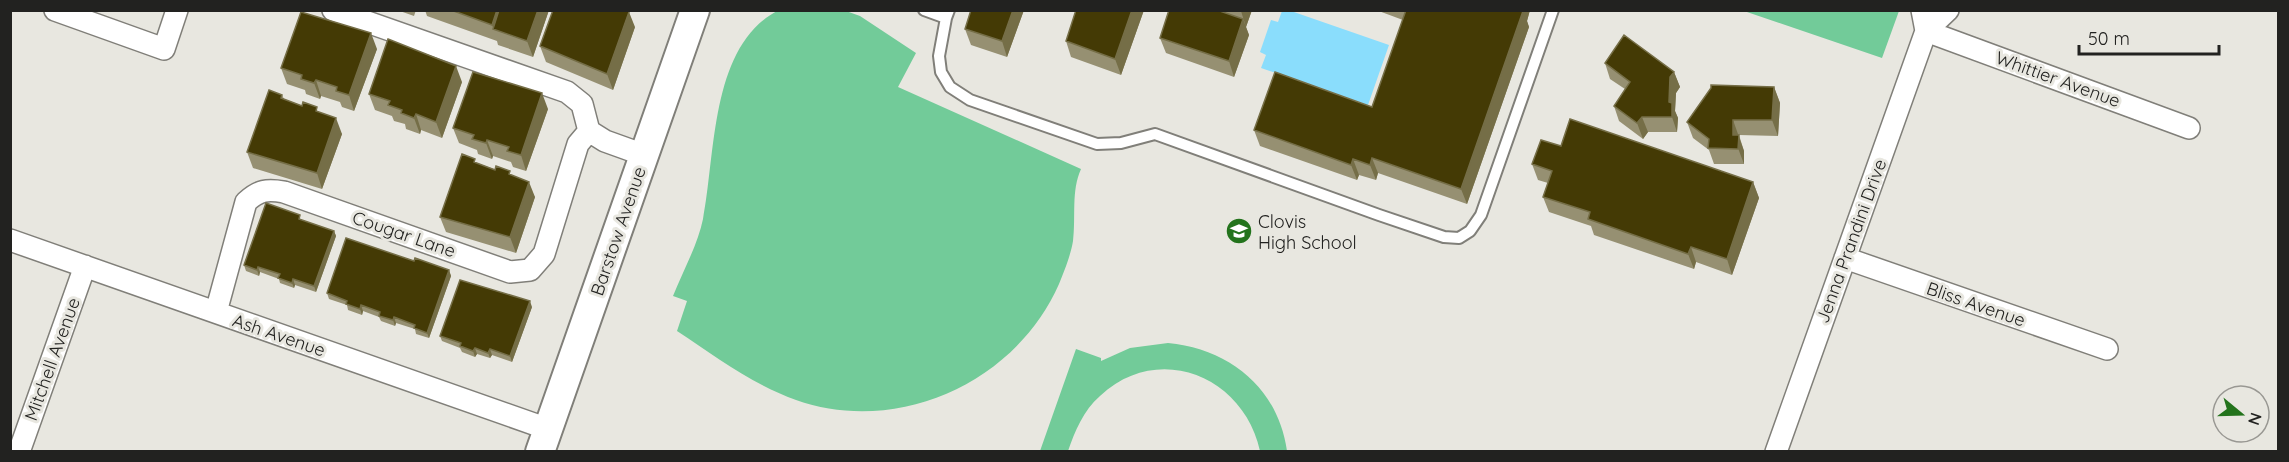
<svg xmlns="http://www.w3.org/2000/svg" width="2289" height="462" font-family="Quicksand,sans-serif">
  <rect width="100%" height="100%" fill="#e8e7e0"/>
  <path fill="#72cb99" d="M779 10 846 11 860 16 916 53 898 87 1081 169C1071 191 1076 216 1073 241 1071 254 1064 272 1059 284 1016 382 898 436 796 400 753 385 715 356 677 331L687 301 673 296C683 271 698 244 703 219 716 153 710 45 779 10Z
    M1744 11H1899L1882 58Z
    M1168 343C1230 349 1278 388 1287 451H1260C1244 377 1159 341 1100 396 1083 411 1075 431 1068 451H1040L1076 349 1101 358V361L1130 348Z"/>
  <path fill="#8addfc" d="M1282 11H1291L1389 45 1368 105 1261 68 1266 55 1260 52 1271 20 1278 22Z"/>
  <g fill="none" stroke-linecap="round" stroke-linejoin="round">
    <defs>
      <path id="lane" d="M924 10 946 18 949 10
        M946 18 939 56 941 72 950 87 970 100 1097 144 1121 143 1155 134 1379 215 1444 237 1459 238 1470 231 1481 215 1553 10"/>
      <path id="street" d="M55 10 164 49 177 10
        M333 10 567 92 582 104 589 131 605 141 644 155
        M1926 31 2189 128
        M1926 31 1948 10
        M10 240 548 429
        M1845 258 2107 349
        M216 312 246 202C259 190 267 189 284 192L510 272 530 270 544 254 578 144 589 131
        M19 452 85 266
        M1776 452 1926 31 1922 10"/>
      <path id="secondary" d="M540 452 695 10"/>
    </defs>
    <use href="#lane" stroke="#807f79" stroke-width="14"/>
    <use href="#street" stroke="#807f79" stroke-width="24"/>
    <use href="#secondary" stroke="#807f79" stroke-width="32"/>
    <use href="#lane" stroke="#fff" stroke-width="10"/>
    <use href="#street" stroke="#fff" stroke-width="21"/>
    <use href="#secondary" stroke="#fff" stroke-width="28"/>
  </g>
  <path fill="#969072" d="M397 10H416L414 16Z
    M425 10H549L533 57 498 45 497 41 427 16Z
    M1024 10 1007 57 971 45 965 29Z
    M1144 10 1121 75 1071 57 1066 41Z
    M1169 10H1252L1246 27 1249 35 1234 77 1166 53 1160 38Z
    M1376 10H1530L1527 21 1529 27 1467 204 1378 173 1376 180 1359 175 1357 180 1260 146 1254 130 1372 107 1403 20Z
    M635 27 613 90 546 62 540 46Z
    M377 49 354 111 342 107 340 102 321 96 320 99 306 94 305 90 287 84 281 68Z
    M1605 63 1674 72 1680 87 1676 93 1675 111 1678 118 1677 132H1648L1643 139 1619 121 1614 106 1625 89 1610 79Z
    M462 82 442 138 421 130 420 134 406 129 405 124 394 121 392 116 375 110 369 94Z
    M1774 87 1780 103 1778 136 1739 135 1744 151V164H1714L1709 150 1693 138 1687 122 1711 88Z
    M282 95 284 99 319 112 342 134 322 189 253 168 247 152Z
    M548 109 526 171 513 167 511 162 493 156 492 159 478 154 477 150 459 143 453 128Z
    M1561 146 1753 182 1759 198 1732 275 1696 262 1694 269 1594 235 1591 226 1549 212 1543 197 1548 183 1538 180 1532 164Z
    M477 163 511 175 535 197 516 253 446 232 440 217Z
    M302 220 334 231 336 236 316 292 295 285 294 288 280 283 279 279 260 272 259 276 246 271 244 265Z
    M414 261 449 270 451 276 429 338 416 334 415 329 396 323 395 326 381 321 379 317 363 311 362 315 348 310 347 305 329 299 327 293Z
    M532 307 512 362 492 355 490 358 477 354 475 357 462 352 460 348 442 341 440 336Z"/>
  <path fill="#756e47" d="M497 10H509L494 30 492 25Z
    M538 10H549L533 57 527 41Z
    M1013 10H1024L1007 57 1002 41Z
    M1132 10H1144L1121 75 1115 59Z
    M1241 10H1252L1246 27 1241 11Z
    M1520 10H1530L1527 21 1529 27 1467 204 1461 189Z
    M629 12 635 27 613 90 607 74Z
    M1243 19 1249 35 1234 77 1229 61Z
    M371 33 377 49 354 111 349 95Z
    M456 66 462 82 442 138 436 122Z
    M1674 72 1680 87 1676 93 1675 111 1678 118 1677 132 1672 117 1669 102 1670 77Z
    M316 80 321 96 320 99 314 83Z
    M1774 87 1780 103 1778 136 1772 120Z
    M542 93 548 109 526 171 521 155Z
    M416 114 421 130 420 134 414 118Z
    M1642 117 1648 132 1643 139 1637 123Z
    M336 118 342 134 322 189 317 173Z
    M1733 120 1744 151V164L1733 135Z
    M487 140 493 156 492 159 486 143Z
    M1372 158 1378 173 1376 180 1370 165Z
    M1353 159 1359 175 1357 180 1351 165Z
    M529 182 535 197 516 253 510 237Z
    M1753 182 1759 198 1732 275 1727 259Z
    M334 231 336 236 316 292 314 286Z
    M1691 247 1696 262 1694 269 1688 254Z
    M258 267 260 272 259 276 257 270Z
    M449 270 451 276 429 338 427 333Z
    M293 279 295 285 294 288 292 283Z
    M530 301 532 307 512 362 510 356Z
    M361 305 363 311 362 315 360 309Z
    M394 317 396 323 395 326 393 320Z
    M475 348 477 354 475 357 473 351Z
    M490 349 492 355 490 358 488 353Z"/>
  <path fill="#443a05" stroke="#756e47" stroke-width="1.5" d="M451 10H497L492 25Z
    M499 10H538L527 41 493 29Z
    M553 10H626L629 12 607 74 540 46Z
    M971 10H1013L1002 41 965 29Z
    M1076 10H1132L1115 59 1066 41Z
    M1169 10H1217L1243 19 1229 61 1160 38Z
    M1406 10 1523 11 1461 189 1372 158 1370 165 1353 159 1351 165 1254 130 1275 72 1372 107Z
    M301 12 371 33 349 95 336 91 337 87 316 80 314 83 301 79 302 75 281 68Z
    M1624 35 1674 72 1670 77 1669 102 1672 103V117H1642L1637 123 1614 106 1630 82 1605 63Z
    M388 39 456 66 436 122 416 114 414 118 401 113 402 110 388 105 390 101 369 94Z
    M473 72 542 93 521 155 507 151 509 147 487 140 486 143 472 139 474 135 453 128Z
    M1711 85 1774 87 1772 120H1733V135H1739L1738 149 1708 148 1709 139 1687 122 1711 88Z
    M269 90 282 95 281 98 302 106 303 102 317 107 316 111 336 118 317 173 247 152Z
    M1570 119 1753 182 1727 259 1691 247 1688 254 1588 219 1590 212 1543 197 1552 171 1532 164 1541 140 1561 146Z
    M462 154 475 159 474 162 495 170 496 166 510 171 509 174 529 182 510 237 440 217Z
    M266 203 300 215 299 219 334 231 314 286 293 279 292 283 278 278 280 274 258 267 257 270 244 265Z
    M346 238 414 261 415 258 449 270 427 333 414 328 415 325 394 317 393 320 379 316 380 312 361 305 360 309 346 304 347 301 327 293Z
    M460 280 530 301 510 356 490 349 488 353 475 348 473 351 460 346 461 343 440 336Z"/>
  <defs>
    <symbol id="school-disc" viewBox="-11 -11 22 22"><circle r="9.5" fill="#23731c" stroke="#e8e7e0"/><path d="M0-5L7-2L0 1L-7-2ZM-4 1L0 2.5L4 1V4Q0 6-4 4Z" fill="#fff"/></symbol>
  </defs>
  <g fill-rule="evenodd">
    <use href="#school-disc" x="1224" y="216" width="30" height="30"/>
  </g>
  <g text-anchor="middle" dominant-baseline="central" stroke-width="6" stroke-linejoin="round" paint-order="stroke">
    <g font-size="18" fill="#222220" stroke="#e8e7e0">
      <text transform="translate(2058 79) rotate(20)">Whittier Avenue</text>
      <text transform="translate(618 231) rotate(-71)">Barstow Avenue</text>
      <text transform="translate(404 234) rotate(19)">Cougar Lane</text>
      <text transform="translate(1851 241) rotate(-70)">Jenna Prandini Drive</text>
      <text transform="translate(1976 304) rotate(19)">Bliss Avenue</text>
      <text transform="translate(279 335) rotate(19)">Ash Avenue</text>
      <text transform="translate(52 359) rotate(-70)">Mitchell Avenue</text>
    </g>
    <g font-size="18" fill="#222220" stroke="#e8e7e0" text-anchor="start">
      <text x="1258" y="221">Clovis<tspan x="1258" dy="21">High School</tspan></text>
    </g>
  </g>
  <rect width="2289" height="462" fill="none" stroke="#222220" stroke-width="24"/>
  <g transform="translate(2241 414) rotate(109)"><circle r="28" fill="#e8e7e0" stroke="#999893" stroke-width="1.5"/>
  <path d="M0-4.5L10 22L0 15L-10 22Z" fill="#23731c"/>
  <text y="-9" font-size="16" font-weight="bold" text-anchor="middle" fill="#222220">N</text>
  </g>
  <path d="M2079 45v9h140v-9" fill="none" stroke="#222220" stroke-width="3"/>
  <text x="2088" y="45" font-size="18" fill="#222220" stroke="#e8e7e0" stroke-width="4.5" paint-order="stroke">50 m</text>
</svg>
